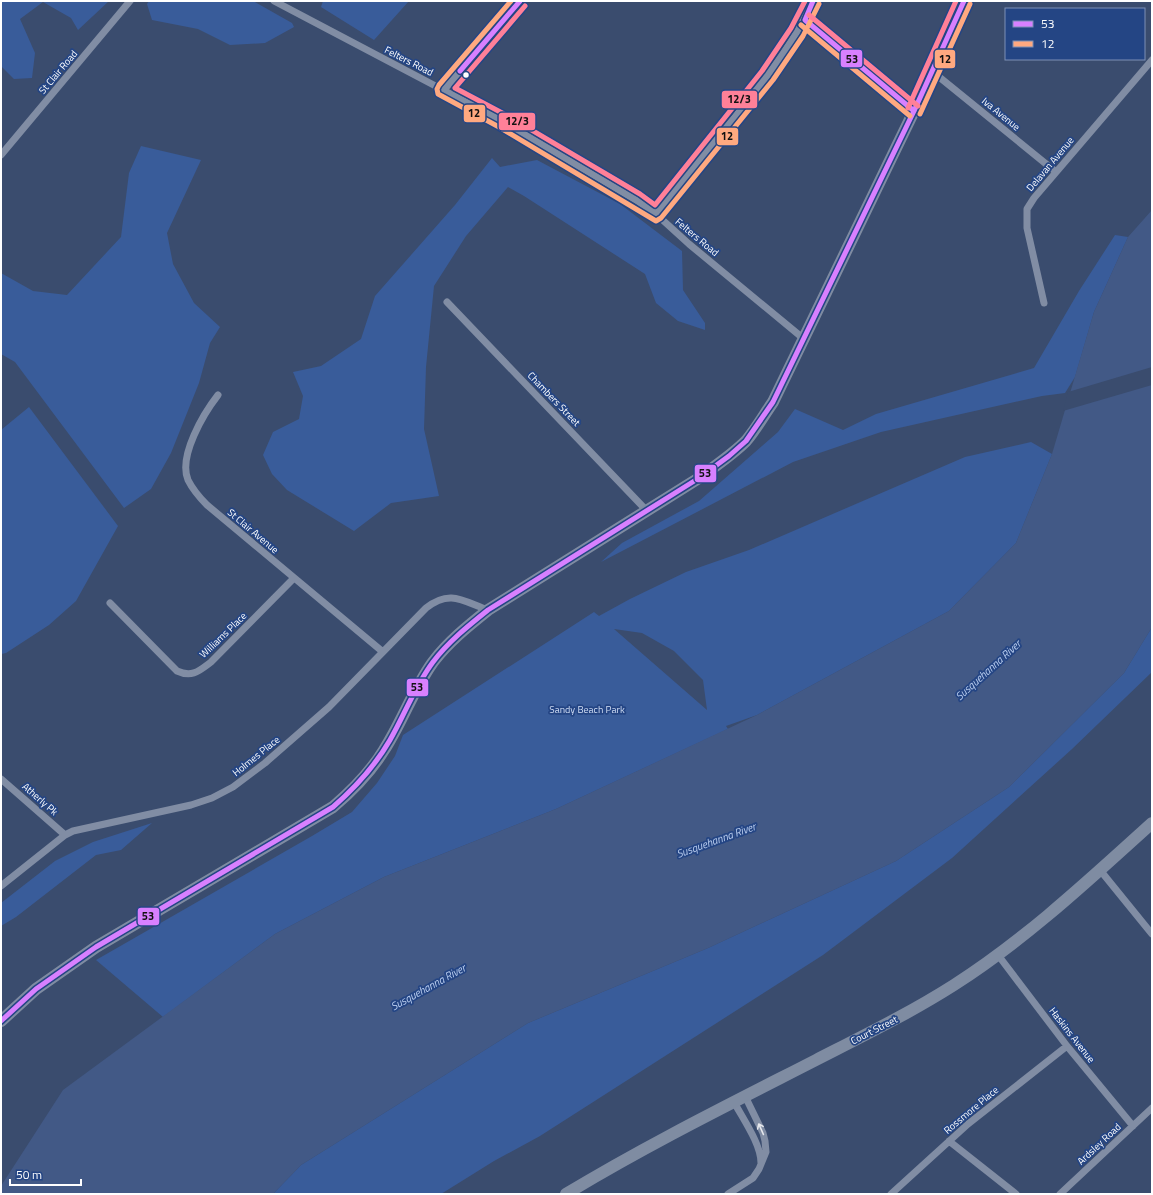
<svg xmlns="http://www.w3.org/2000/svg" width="1153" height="1195" font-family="'Titillium Web',sans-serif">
  <rect width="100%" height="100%" fill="#3a4c6e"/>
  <path fill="#395c9a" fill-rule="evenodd" d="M1 1H109L78 30 71 18 43 2 20 19 35 53 32 78 14 79 1 66Z
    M149 1H253L292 23 294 27 265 43 230 45 198 29 152 20 147 4Z
    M323 1H409L374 40 321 7Z
    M141 146 201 160 167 233 173 264 194 303 220 327 210 343 199 383 171 453 151 489 124 508 15 362 1 354V273L33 291 67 295 121 237 129 173Z
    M492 158 500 167 537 160 620 204 682 251 683 290 705 323V330L678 321 656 303 645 274 524 196 508 187 466 236 434 286 426 367 424 429 439 496 391 503 354 531 287 490 272 474 263 455 273 432 299 419 303 396 293 372 321 366 361 339 375 296 455 205Z
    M1115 235 1128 237 1094 312 1075 377 1065 393 1042 396 881 432 793 462 601 562 622 543 699 501 778 432 795 409 843 430 876 414 1034 368 1079 291Z
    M29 407 118 526 76 601 49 625 6 653 1 654V430Z
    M1031 442 1052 454 1016 543 949 611 757 715 726 726 728 729 556 809 384 877 275 934 163 1017 96 960 312 836 352 812 377 783 395 756 403 735 594 612 599 616 630 599 686 572 749 550 965 457ZM614 629 642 633 674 651 703 680 707 710Z
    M1152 627V672L1072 749 952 858 823 955 540 1136 494 1161 441 1194H273L301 1165 528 1023 708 948 896 861 1009 787 1124 673Z
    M152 823 121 850 96 855 16 917 1 926V903L55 861 93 842Z"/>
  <path fill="#425986" d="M1152 210V627L1124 673 1009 787 896 861 708 948 528 1023 301 1165 273 1194H1V1186L63 1090 275 934 384 877 556 809 757 715 949 611 1016 543 1052 454 1094 312 1128 237Z"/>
  <path fill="#3a4c6e" d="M1152 367V385L1063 411 1068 392Z"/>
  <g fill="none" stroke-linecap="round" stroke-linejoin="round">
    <path stroke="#818da4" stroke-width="7" d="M274 1 502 121 636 200 656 214 689 244 804 339
      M805 20 914 111
      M933 72 1056 172
      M444 90 520 1
      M1 155 130 1
      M656 214C682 182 708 149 735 117 764 80 794 44 813 1
      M447 302 647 511
      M1044 303 1027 228V209L1034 198 1152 60
      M218 395C204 413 178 456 188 480 193 490 200 498 207 505L383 652
      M110 603 177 671C192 678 199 671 211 662L294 578
      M1 779 65 835
      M1100 870 1152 934
      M1 886 65 835 73 831 191 805 212 798 233 787 265 763 329 707 426 608C450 589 463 601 488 610
      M998 955 1067 1046 1133 1126
      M734 1102C743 1119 761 1144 761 1163
      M949 1141 1016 1194
      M728 1194 753 1178 759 1169 766 1152 765 1141 763 1133 745 1096
      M891 1194 968 1124 1067 1046
      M1060 1194 1152 1108"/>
    <path stroke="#7f8ca2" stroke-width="12" d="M1 1021 36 989 96 947 333 807C353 790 370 773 384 750 402 722 413 690 433 662 448 642 468 626 488 610L699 478C715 466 732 455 746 441 756 429 764 415 773 402L914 111 964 1
      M566 1194C647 1145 732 1103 816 1060 863 1036 910 1013 954 985 1026 939 1089 880 1152 823"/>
    <defs>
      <path id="bus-1" d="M813 1 805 20 914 111
        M460 71 520 1
        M1 1021 36 989 96 947 333 807C356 787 375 766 390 740 405 714 415 686 433 662 448 642 468 626 488 610L699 478 729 456 746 441 773 402 914 111 964 1"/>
      <path id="bus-2" d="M511 1 439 85 437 89 438 94 499 127 656 221 661 218 773 80 803 36 819 4
        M801 25 910 116
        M920 114 970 4"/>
      <path id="bus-3" d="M525 6 455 88 506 115 640 194 655 205 762 71 791 28 805 1
        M809 15 918 106
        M908 108 956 1"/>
    </defs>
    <use href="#bus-1" stroke="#244584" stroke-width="8"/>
    <use href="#bus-2" stroke="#244584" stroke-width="8"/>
    <use href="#bus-3" stroke="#244584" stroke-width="8"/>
    <use href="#bus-1" stroke="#d880ff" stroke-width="5"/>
    <use href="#bus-2" stroke="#ffa980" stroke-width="5"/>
    <use href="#bus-3" stroke="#ff8098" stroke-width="5"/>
  </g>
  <defs><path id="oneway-shaft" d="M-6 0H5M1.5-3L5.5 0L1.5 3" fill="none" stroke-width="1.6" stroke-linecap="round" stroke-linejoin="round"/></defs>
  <use stroke="#e6e8ed" href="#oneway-shaft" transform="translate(761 1129) rotate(-114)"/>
  <circle fill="#fff" stroke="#244584" stroke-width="1.5" cx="466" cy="75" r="3.5"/>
  <g text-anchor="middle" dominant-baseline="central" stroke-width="3.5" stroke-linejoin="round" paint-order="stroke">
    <g font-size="10" fill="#fff" stroke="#244584">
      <text transform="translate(409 61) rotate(27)">Felters Road</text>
      <text transform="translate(58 72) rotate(-50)">St Clair Road</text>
      <text transform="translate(1001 114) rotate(39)">Iva Avenue</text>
      <text transform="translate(1050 164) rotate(-50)">Delavan Avenue</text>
      <text transform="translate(697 237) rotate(40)">Felters Road</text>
      <text transform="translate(554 399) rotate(46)">Chambers Street</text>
      <text transform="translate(253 531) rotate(40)">St Clair Avenue</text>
      <text transform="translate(223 635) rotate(-44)">Williams Place</text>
      <text transform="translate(256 756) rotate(-39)">Holmes Place</text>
      <text transform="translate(40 799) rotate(41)">Atherly Pk</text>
      <text transform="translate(874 1030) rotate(-27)">Court Street</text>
      <text transform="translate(1072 1035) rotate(52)">Haskins Avenue</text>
      <text transform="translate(971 1110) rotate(-40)">Rossmore Place</text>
      <text transform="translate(1099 1144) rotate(-43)">Ardsley Road</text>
    </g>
    <g font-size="10" fill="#d2dff6" stroke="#244584">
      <text x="587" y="709">Sandy Beach Park</text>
    </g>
    <g font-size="11" font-style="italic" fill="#b9cdef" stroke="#244584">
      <text transform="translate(988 670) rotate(-42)">Susquehanna River</text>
      <text transform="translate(716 840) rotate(-20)">Susquehanna River</text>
      <text transform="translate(428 987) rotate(-29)">Susquehanna River</text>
    </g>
  </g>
  <g stroke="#244584" stroke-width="1.5">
    <rect x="840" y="49" width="23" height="19" rx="4" fill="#d880ff"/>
    <rect x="934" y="49" width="22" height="20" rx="4" fill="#ffa980"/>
    <rect x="721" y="90" width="37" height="19" rx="4" fill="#ff8098"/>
    <rect x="463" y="104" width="23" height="19" rx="4" fill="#ffa980"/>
    <rect x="498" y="112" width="38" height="19" rx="4" fill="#ff8098"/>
    <rect x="716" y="127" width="23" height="19" rx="4" fill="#ffa980"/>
    <rect x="694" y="464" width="23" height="19" rx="4" fill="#d880ff"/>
    <rect x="406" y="678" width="23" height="19" rx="4" fill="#d880ff"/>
    <rect x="137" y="907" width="23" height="19" rx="4" fill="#d880ff"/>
  </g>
  <g font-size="11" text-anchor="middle" font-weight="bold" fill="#111">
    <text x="852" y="63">53</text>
    <text x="945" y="63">12</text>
    <text x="739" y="103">12/3</text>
    <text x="474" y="117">12</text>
    <text x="517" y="125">12/3</text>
    <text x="727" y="140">12</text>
    <text x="705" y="477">53</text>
    <text x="417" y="691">53</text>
    <text x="148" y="920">53</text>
  </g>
  <rect width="1153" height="1195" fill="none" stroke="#ffffff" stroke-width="4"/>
  <rect x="1005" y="8" width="140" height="52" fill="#244584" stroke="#7c8fb5"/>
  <rect x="1013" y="21" width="20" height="6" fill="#d880ff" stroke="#7c8fb5"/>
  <text x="1041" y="28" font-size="12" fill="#ffffff">53</text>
  <rect x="1013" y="41" width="20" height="6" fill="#ffa980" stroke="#7c8fb5"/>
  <text x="1041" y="48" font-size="12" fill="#ffffff">12</text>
  <path d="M10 1179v6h71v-6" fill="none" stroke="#ffffff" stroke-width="2"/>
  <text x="16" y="1179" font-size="12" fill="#ffffff" stroke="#244584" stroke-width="3" paint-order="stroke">50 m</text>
</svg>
